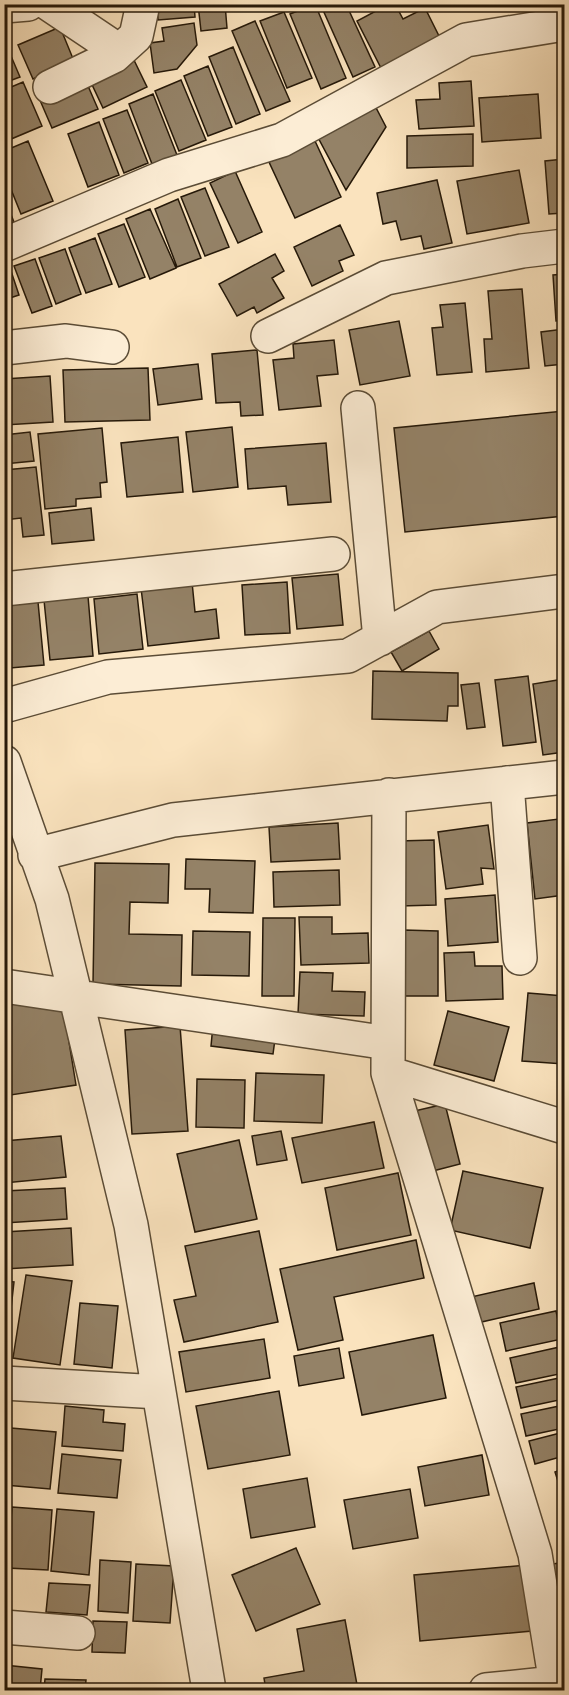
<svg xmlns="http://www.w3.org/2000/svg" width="569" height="1695" font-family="Vollkorn,serif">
  <rect width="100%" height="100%" fill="#fae3be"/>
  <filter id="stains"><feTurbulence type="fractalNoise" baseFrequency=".00333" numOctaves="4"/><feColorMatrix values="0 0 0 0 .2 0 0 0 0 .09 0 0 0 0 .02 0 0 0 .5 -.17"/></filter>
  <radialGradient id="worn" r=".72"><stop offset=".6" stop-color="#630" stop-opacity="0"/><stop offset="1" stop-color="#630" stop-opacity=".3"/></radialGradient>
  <path fill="#948267" stroke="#261909" stroke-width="1.5" d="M157 4H194L195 17 158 20Z
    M198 4H225L227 28 201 31Z
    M315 4 346 78 321 89 290 14Z
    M335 4H346L375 67 353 77 323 10Z
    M389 4H395L403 19 425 8 441 40 382 70 357 21Z
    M284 12 312 78 287 88 260 21Z
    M255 21 290 101 266 111 232 31Z
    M194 23 197 45 177 69 154 73 150 43 164 41 162 28Z
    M60 27 74 61 33 79 18 45Z
    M233 47 260 114 236 124 209 57Z
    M131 54 147 87 103 108 87 74Z
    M11 56 20 77 4 83V59Z
    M208 66 232 127 208 136 184 76Z
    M85 79 98 109 52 128 39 98Z
    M181 80 206 140 179 151 155 91Z
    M471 81 474 126 419 129 416 100 440 99 439 83Z
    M23 82 42 126 4 142V90Z
    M153 94 177 155 152 164 129 104Z
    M538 94 541 138 482 142 479 98Z
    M372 100 386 127 346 190 314 130Z
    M127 110 148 163 124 173 103 119Z
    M99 122 119 175 88 187 68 134Z
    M473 134V166L407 168V136Z
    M28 141 53 201 21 214 4 172V151Z
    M315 141 341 197 295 218 269 162Z
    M564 159V213L549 214 545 161Z
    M519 170 529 223 467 234 457 181Z
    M235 171 262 232 238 243 210 183Z
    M437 180 452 243 424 249 421 236 401 240 396 221 383 224 377 193Z
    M205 188 229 247 205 256 181 197Z
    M4 197 14 222 4 226Z
    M178 199 201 258 177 267 155 209Z
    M150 209 176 268 150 279 126 219Z
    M124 224 145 277 119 287 98 234Z
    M340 225 354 255 339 261 343 271 312 286 294 247Z
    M95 238 112 284 86 293 69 248Z
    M65 249 81 294 56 304 39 258Z
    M275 254 284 271 272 278 284 298 257 313 254 307 237 316 219 284Z
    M7 259 19 295 7 299 4 260Z
    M35 259 52 306 32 313 14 266Z
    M564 274V320L556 321 553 275Z
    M522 289 529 368 486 372 484 339H492L488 291Z
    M465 303 472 372 437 375 432 328 443 327 440 305Z
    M399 321 410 376 360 385 349 330Z
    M564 329V364L545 366 541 332Z
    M334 340 338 374 317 376 321 406 279 410 273 360 294 358 293 344Z
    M257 350 263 415 241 416 240 402 216 403 212 354Z
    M198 364 202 399 158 405 153 369Z
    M148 368 150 420 65 422 63 370Z
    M50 376 53 422 4 425V379Z
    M564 411V516L405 532 394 428Z
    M232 427 238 487 193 492 186 432Z
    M102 428 107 482 100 483 101 497 76 499V506L45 509 38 434Z
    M30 432 34 461 4 464V435Z
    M178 437 183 492 127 497 121 443Z
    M326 443 331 502 288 505 286 486 248 489 245 449Z
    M36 467 44 535 23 537 21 518 4 520V470Z
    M91 508 94 540 52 544 49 513Z
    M338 574 343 625 297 629 292 578Z
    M192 582 195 612 216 609 219 638 148 646 141 588Z
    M287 582 290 633 245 635 242 585Z
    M137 594 143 649 99 654 94 599Z
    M88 596 93 656 50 660 44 600Z
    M38 602 44 665 10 668 4 605Z
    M429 631 439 649 402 671 391 652Z
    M373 671 458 673V706H448L447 721 372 719Z
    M528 676 536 742 503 746 495 680Z
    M564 679V752L543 755 533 684Z
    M479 683 485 727 467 729 461 685Z
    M559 819 564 895 535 899 527 823Z
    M338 823 340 859 271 862 269 827Z
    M488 825 494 869 481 868 483 884 446 889 438 832Z
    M434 840 436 905 400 906 398 841Z
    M186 859 255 861 253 913 209 912 210 889H185Z
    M95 863 169 864 168 903 130 902 129 934 182 935 181 986 93 984Z
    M339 870 340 905 274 907 273 872Z
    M495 895 498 942 448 946 445 899Z
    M299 917H332V934L368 933 369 963 301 965Z
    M263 918H295L294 996H262Z
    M404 930 438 931V996H404Z
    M193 931 250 932 249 976 192 975Z
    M474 952 475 966H502L503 999 446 1001 444 953Z
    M300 972 333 973 332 991 365 992 364 1016 298 1014Z
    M528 993 564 996V1064L522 1061Z
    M4 1001 64 1011 76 1085 4 1096Z
    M448 1011 509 1027 494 1081 434 1065Z
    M213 1025 276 1032 273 1054 211 1046Z
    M180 1026 188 1131 132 1134 125 1030Z
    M256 1073 324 1075 322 1123 254 1121Z
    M197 1079 245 1080 244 1128 196 1127Z
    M445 1104 460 1164 425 1173 410 1112Z
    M374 1122 384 1168 302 1183 292 1138Z
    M281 1131 287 1160 257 1165 252 1136Z
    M61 1136 66 1177 4 1183V1141Z
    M239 1140 257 1219 195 1232 177 1154Z
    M463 1171 543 1188 530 1248 450 1230Z
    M398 1173 411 1235 337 1250 325 1188Z
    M65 1188 67 1219 4 1223V1191Z
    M71 1228 73 1265 4 1269V1232Z
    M259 1231 278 1322 184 1342 174 1300 196 1296 185 1246Z
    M416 1240 424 1278 334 1297 343 1340 298 1350 280 1269Z
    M26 1275 72 1281 60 1365 13 1358Z
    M4 1281 14 1282 7 1344 4 1343Z
    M534 1283 539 1309 477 1323 471 1297Z
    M80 1303 118 1306 112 1368 74 1364Z
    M556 1311 562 1339 506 1351 500 1323Z
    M433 1335 446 1398 362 1415 349 1352Z
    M264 1339 270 1378 186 1392 179 1352Z
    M564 1346V1373L516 1383 510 1358Z
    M339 1348 344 1378 299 1386 294 1356Z
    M564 1377V1399L521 1408 516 1387Z
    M279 1391 290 1455 208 1469 196 1406Z
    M564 1405V1428L526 1436 521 1414Z
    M65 1406 104 1410 103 1422 125 1424 123 1451 62 1446Z
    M11 1428 56 1432 50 1489 5 1485Z
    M564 1432V1456L535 1464 529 1441Z
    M62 1454 121 1460 117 1498 58 1493Z
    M482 1455 489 1495 425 1506 418 1467Z
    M564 1469V1500L555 1472Z
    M307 1478 315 1527 251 1538 243 1489Z
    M410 1489 418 1538 353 1549 344 1500Z
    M12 1507 52 1510 48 1570 7 1568Z
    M57 1509 94 1512 89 1575 51 1571Z
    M296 1548 320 1604 256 1631 232 1575Z
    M100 1560 131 1562 128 1613 98 1611Z
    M564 1562V1622L553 1564Z
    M136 1564 174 1566 170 1623 133 1621Z
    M527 1565 532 1631 420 1641 414 1575Z
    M49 1583 90 1585 87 1615 46 1612Z
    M345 1620 358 1690H266L264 1678 304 1671 297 1629Z
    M93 1621 127 1622 125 1653 92 1652Z
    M4 1665 42 1669 40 1690H4Z
    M45 1679 86 1680 85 1690H44Z"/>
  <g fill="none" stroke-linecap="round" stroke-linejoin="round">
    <defs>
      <path id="minor" d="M49 4 119 51
        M4 6 28 4
        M50 87 114 56 136 36 143 4
        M4 245 169 175 282 140 466 40 564 24
        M268 336 386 278 522 251 564 246
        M4 348 66 341 112 347
        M358 408 380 639
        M4 589 333 554
        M4 706 108 677 348 656 437 607 564 591
        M4 762 52 899 131 1225 209 1690
        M507 783 520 958
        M389 795 388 1073 535 1554 557 1690
        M35 855 173 820 564 777
        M4 986 388 1043
        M388 1073 564 1127
        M4 1383 159 1392
        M4 1627 78 1633
        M486 1690 564 1682"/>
    </defs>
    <use href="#minor" stroke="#5b4c36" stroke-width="36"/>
    <use href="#minor" stroke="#fcedd5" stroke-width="33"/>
  </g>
  <rect width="569" height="1695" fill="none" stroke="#fae3be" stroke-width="24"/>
  <rect x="6" y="6" width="557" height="1683" fill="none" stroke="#261909" stroke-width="3"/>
  <rect x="12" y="12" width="545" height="1671" fill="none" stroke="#261909" stroke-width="1.5"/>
  <rect width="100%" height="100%" filter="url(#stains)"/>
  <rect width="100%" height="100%" fill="url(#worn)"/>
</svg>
